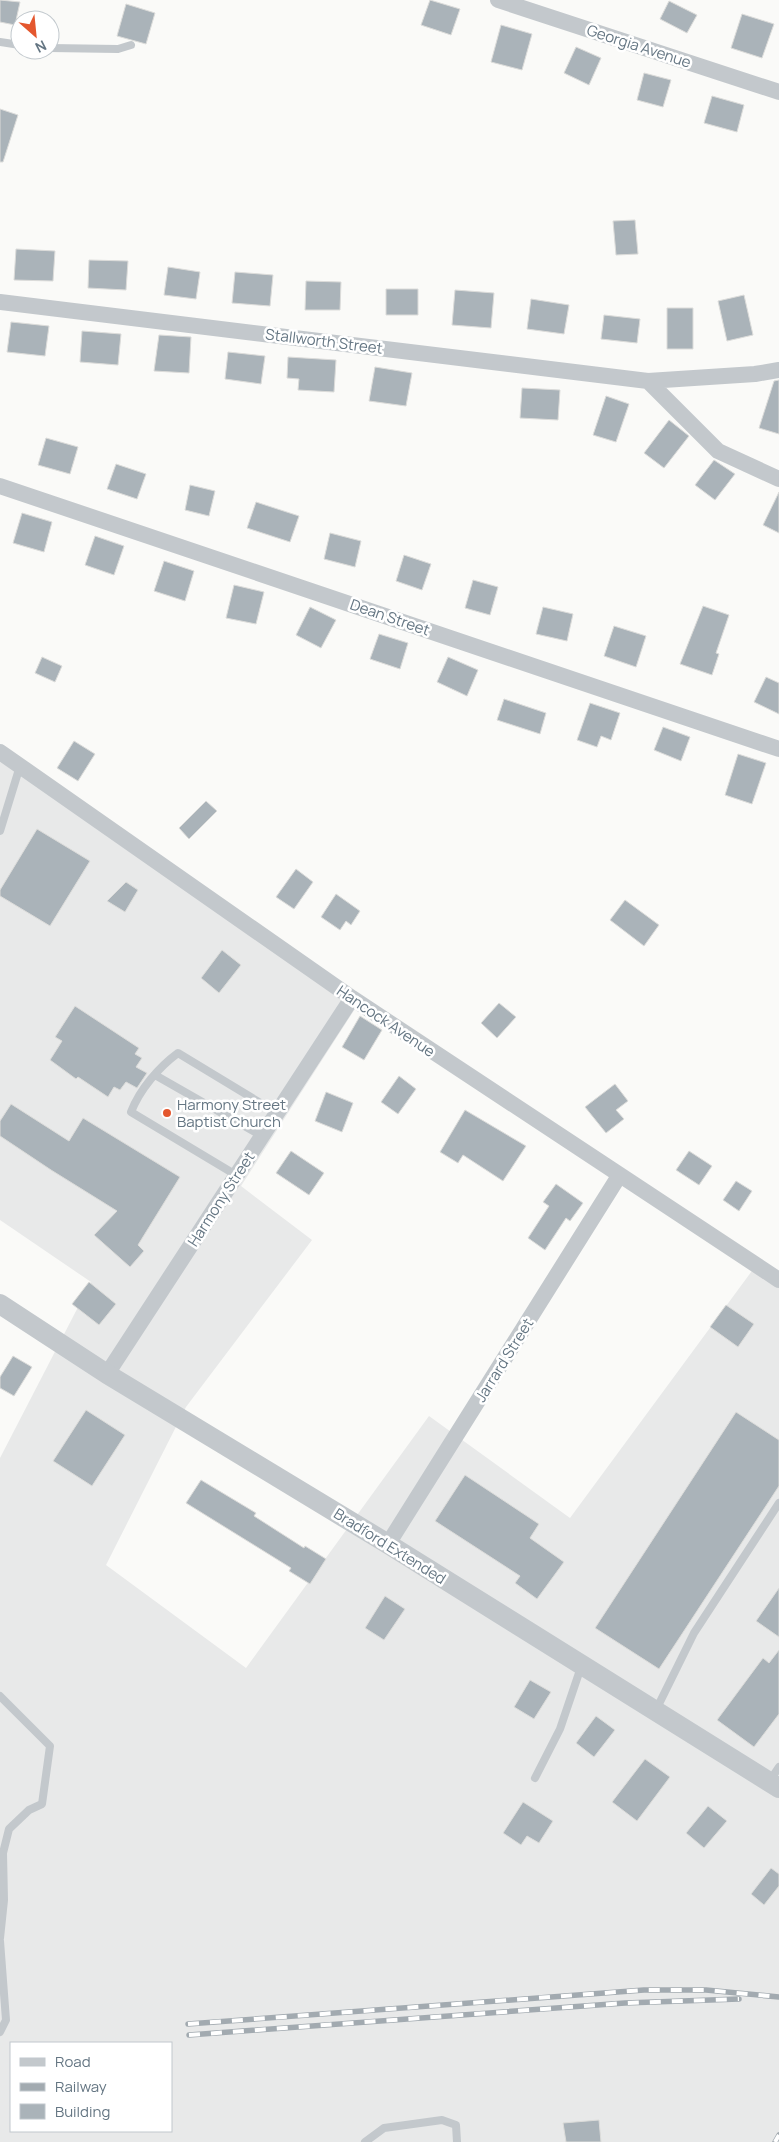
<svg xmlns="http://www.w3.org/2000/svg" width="779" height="2142" font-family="Manrope,sans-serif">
  <rect width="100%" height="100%" fill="#fafaf8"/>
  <path fill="#e8e9e9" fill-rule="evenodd" d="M0 755 362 998 241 1186 312 1240 186 1407 106 1565 246 1668 429 1416 570 1518 757 1264 779 1279V2142H0V1458L91 1282 0 1220ZM11 2043H171V2131H11Z"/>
  <path fill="#aab3b9" stroke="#dcdcda" d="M0 0 20 2 15 25 0 22Z
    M430 0 460 9 451 35 421 25Z
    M669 1 697 15 687 33 660 19Z
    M126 4 155 13 146 44 117 36Z
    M742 14 774 24 762 58 731 48Z
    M501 25 532 34 522 70 491 62Z
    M576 47 601 58 589 85 564 73Z
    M644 73 671 80 663 107 637 100Z
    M712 96 744 105 737 132 704 123Z
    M0 109 18 115 3 162H0Z
    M635 220 638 254 616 255 613 221Z
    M16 249 55 251 53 281 14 280Z
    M89 260 128 261 126 290 88 288Z
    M168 267 200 272 196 299 164 295Z
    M235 272 273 275 270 306 232 303Z
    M306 281 341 282 340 310H305Z
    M386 289H418V315H386Z
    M455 290 494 293 491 328 452 325Z
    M744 295 753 335 727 341 718 301Z
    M531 299 569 305 564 334 527 329Z
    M667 308H693V349H667Z
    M604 315 640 319 637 343 601 339Z
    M11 322 49 326 45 356 7 352Z
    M82 331 121 334 118 365 80 362Z
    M159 335 191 337 189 373 154 371Z
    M228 352 265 356 261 384 225 379Z
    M288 357 336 360 334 392 298 390 299 379 287 378Z
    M375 367 412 373 406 406 369 401Z
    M779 380V434L759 428 774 381Z
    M522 388 560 390 558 420 520 418Z
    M606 396 629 404 616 442 593 435Z
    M669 420 689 436 664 468 644 453Z
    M46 438 78 447 70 474 38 465Z
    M714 460 735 474 715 500 695 485Z
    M116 464 146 474 137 499 107 489Z
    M190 485 215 491 209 516 185 510Z
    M779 492V533L763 525Z
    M256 502 299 516 290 542 247 528Z
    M22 513 52 522 44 552 13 543Z
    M330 533 361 541 355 567 324 559Z
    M95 536 124 546 114 575 85 565Z
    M404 555 431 564 422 590 396 581Z
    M164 561 194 571 185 601 154 591Z
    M473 580 498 587 490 615 465 608Z
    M234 585 264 592 256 624 226 618Z
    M703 606 729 615 716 653 719 654 712 675 680 664Z
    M310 607 336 620 321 648 296 635Z
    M543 607 573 614 567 641 536 634Z
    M614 626 646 636 636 667 604 656Z
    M379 634 408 643 400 669 370 659Z
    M42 657 62 666 55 682 35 673Z
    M448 657 478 670 467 696 437 682Z
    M766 677 779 683V714L754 702Z
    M504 699 546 713 540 734 497 720Z
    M590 703 620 713 611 740 601 736 597 747 577 740Z
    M663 727 690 737 681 761 654 750Z
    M74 741 95 754 78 781 57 768Z
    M738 754 766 763 752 804 725 795Z
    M206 801 217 811 189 839 179 828Z
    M37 829 90 861 50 926 0 896V890Z
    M296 869 313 882 294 909 276 897Z
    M126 882 138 890 125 912 107 901Z
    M336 894 360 911 351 925 346 921 340 930 321 917Z
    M625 900 659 925 644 946 610 920Z
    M222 950 241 965 219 993 201 978Z
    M499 1003 516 1017 497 1038 481 1023Z
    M75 1006 139 1048 135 1054 142 1058 136 1067 147 1073 137 1088 126 1082 120 1090 114 1087 108 1097 78 1077 76 1079 50 1060 62 1041 55 1037Z
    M360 1016 382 1030 364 1060 342 1047Z
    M399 1076 416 1089 398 1114 381 1102Z
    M615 1084 628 1101 616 1110 624 1119 606 1133 585 1107Z
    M326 1092 353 1103 342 1132 315 1121Z
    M11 1104 69 1141 83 1118 180 1177 138 1245 144 1251 130 1267 94 1235 117 1211 51 1170 0 1136V1121Z
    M465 1110 526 1146 503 1181 463 1155 458 1163 440 1152Z
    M291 1151 324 1173 309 1195 276 1173Z
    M689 1151 712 1166 699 1185 676 1170Z
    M736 1181 752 1191 739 1211 723 1200Z
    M556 1184 583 1203 570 1221 566 1218 545 1250 528 1238 549 1206 543 1202Z
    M89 1282 116 1304 99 1325 72 1304Z
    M726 1305 754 1324 738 1347 710 1327Z
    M13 1356 32 1367 14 1396 0 1388V1377Z
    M86 1410 125 1435 92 1486 53 1461Z
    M736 1412 779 1440V1486L659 1669 595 1628Z
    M465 1475 539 1524 530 1538 564 1562 537 1599 515 1583 520 1576 435 1521Z
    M201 1480 256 1513 254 1516 304 1548 305 1546 326 1559 310 1584 289 1571 291 1568 186 1503Z
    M779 1588V1637L756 1621Z
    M385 1596 405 1609 384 1640 365 1628Z
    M779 1650V1714L754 1747 717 1720 763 1658 769 1663Z
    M530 1680 551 1692 534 1719 514 1707Z
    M596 1716 615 1730 594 1757 576 1743Z
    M645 1759 670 1777 637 1821 612 1802Z
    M523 1802 553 1821 539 1843 527 1836 521 1845 503 1833Z
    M708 1806 727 1821 704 1848 686 1833Z
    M771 1868 779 1874V1886L764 1905 751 1894Z
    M599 2120 601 2142H566L563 2123Z"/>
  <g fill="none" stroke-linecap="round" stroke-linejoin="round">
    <path stroke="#c3c8cc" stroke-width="8" d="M0 42 20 45
      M50 48 118 49 131 45
      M0 831 20 766
      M155 1075 262 1136
      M236 1175 131 1112C140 1089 159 1067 178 1053L277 1113
      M0 1696 50 1746 42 1804 29 1810 9 1829 3 1853 4 1900 0 1938
      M656 1710 694 1633 779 1503
      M535 1778 560 1729 581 1667
      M769 1782 779 1767
      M0 1941 6 2020 0 2032
      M365 2142 384 2128 442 2120 456 2125 457 2142"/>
    <path stroke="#c3c8cc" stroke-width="16" d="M498 0 779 92
      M0 302 648 381 718 451 779 479
      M648 381 755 374 779 370
      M0 486 779 749
      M0 752 352 998 779 1280
      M107 1374 352 998
      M388 1544 619 1176"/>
    <path stroke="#c3c8cc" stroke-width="20" d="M0 1304 107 1374 388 1544 779 1788"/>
    <defs>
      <path id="rail" d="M188 2024 644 1990H706L779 1997
        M189 2035 625 2003 739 1999
        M775 2142 779 2135"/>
    </defs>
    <use href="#rail" stroke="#a2aab0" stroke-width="5.5"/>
    <use href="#rail" stroke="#fff" stroke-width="4" stroke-dasharray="11" stroke-linecap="butt"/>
  </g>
  <circle fill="#e4572e" stroke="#fff" stroke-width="2" cx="167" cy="1113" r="5"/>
  <g text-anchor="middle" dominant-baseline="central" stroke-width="5" stroke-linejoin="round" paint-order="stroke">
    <g font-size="15" fill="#657683" stroke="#fff">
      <text transform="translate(639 46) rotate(18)">Georgia Avenue</text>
      <text transform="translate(324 341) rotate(7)">Stallworth Street</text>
      <text transform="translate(390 617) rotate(19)">Dean Street</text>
      <text transform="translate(386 1021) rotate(34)">Hancock Avenue</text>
      <text transform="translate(221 1199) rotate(-57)">Harmony Street</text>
      <text transform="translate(504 1360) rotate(-58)">Jarrard Street</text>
      <text transform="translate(390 1546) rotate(32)">Bradford Extended</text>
    </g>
    <g font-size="15" fill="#657683" stroke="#fff" text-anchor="start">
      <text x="177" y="1104">Harmony Street<tspan x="177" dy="17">Baptist Church</tspan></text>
    </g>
  </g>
  <rect x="10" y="2042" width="162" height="90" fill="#ffffff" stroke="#c1c8cd"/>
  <rect x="20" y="2058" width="25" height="8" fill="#c3c8cc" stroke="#c1c8cd"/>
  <text x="55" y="2067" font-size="15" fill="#657683">Road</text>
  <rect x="20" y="2083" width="25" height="8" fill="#a2aab0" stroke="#c1c8cd"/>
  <text x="55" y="2092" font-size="15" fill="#657683">Railway</text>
  <rect x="20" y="2104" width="25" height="15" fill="#aab3b9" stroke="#c1c8cd"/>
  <text x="55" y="2117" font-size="15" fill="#657683">Building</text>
  <g transform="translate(35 35) rotate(153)"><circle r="24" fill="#ffffff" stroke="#c1c8cd"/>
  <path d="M0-4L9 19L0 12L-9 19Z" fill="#e4572e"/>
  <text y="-8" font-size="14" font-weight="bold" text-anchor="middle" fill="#657683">N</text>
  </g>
</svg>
